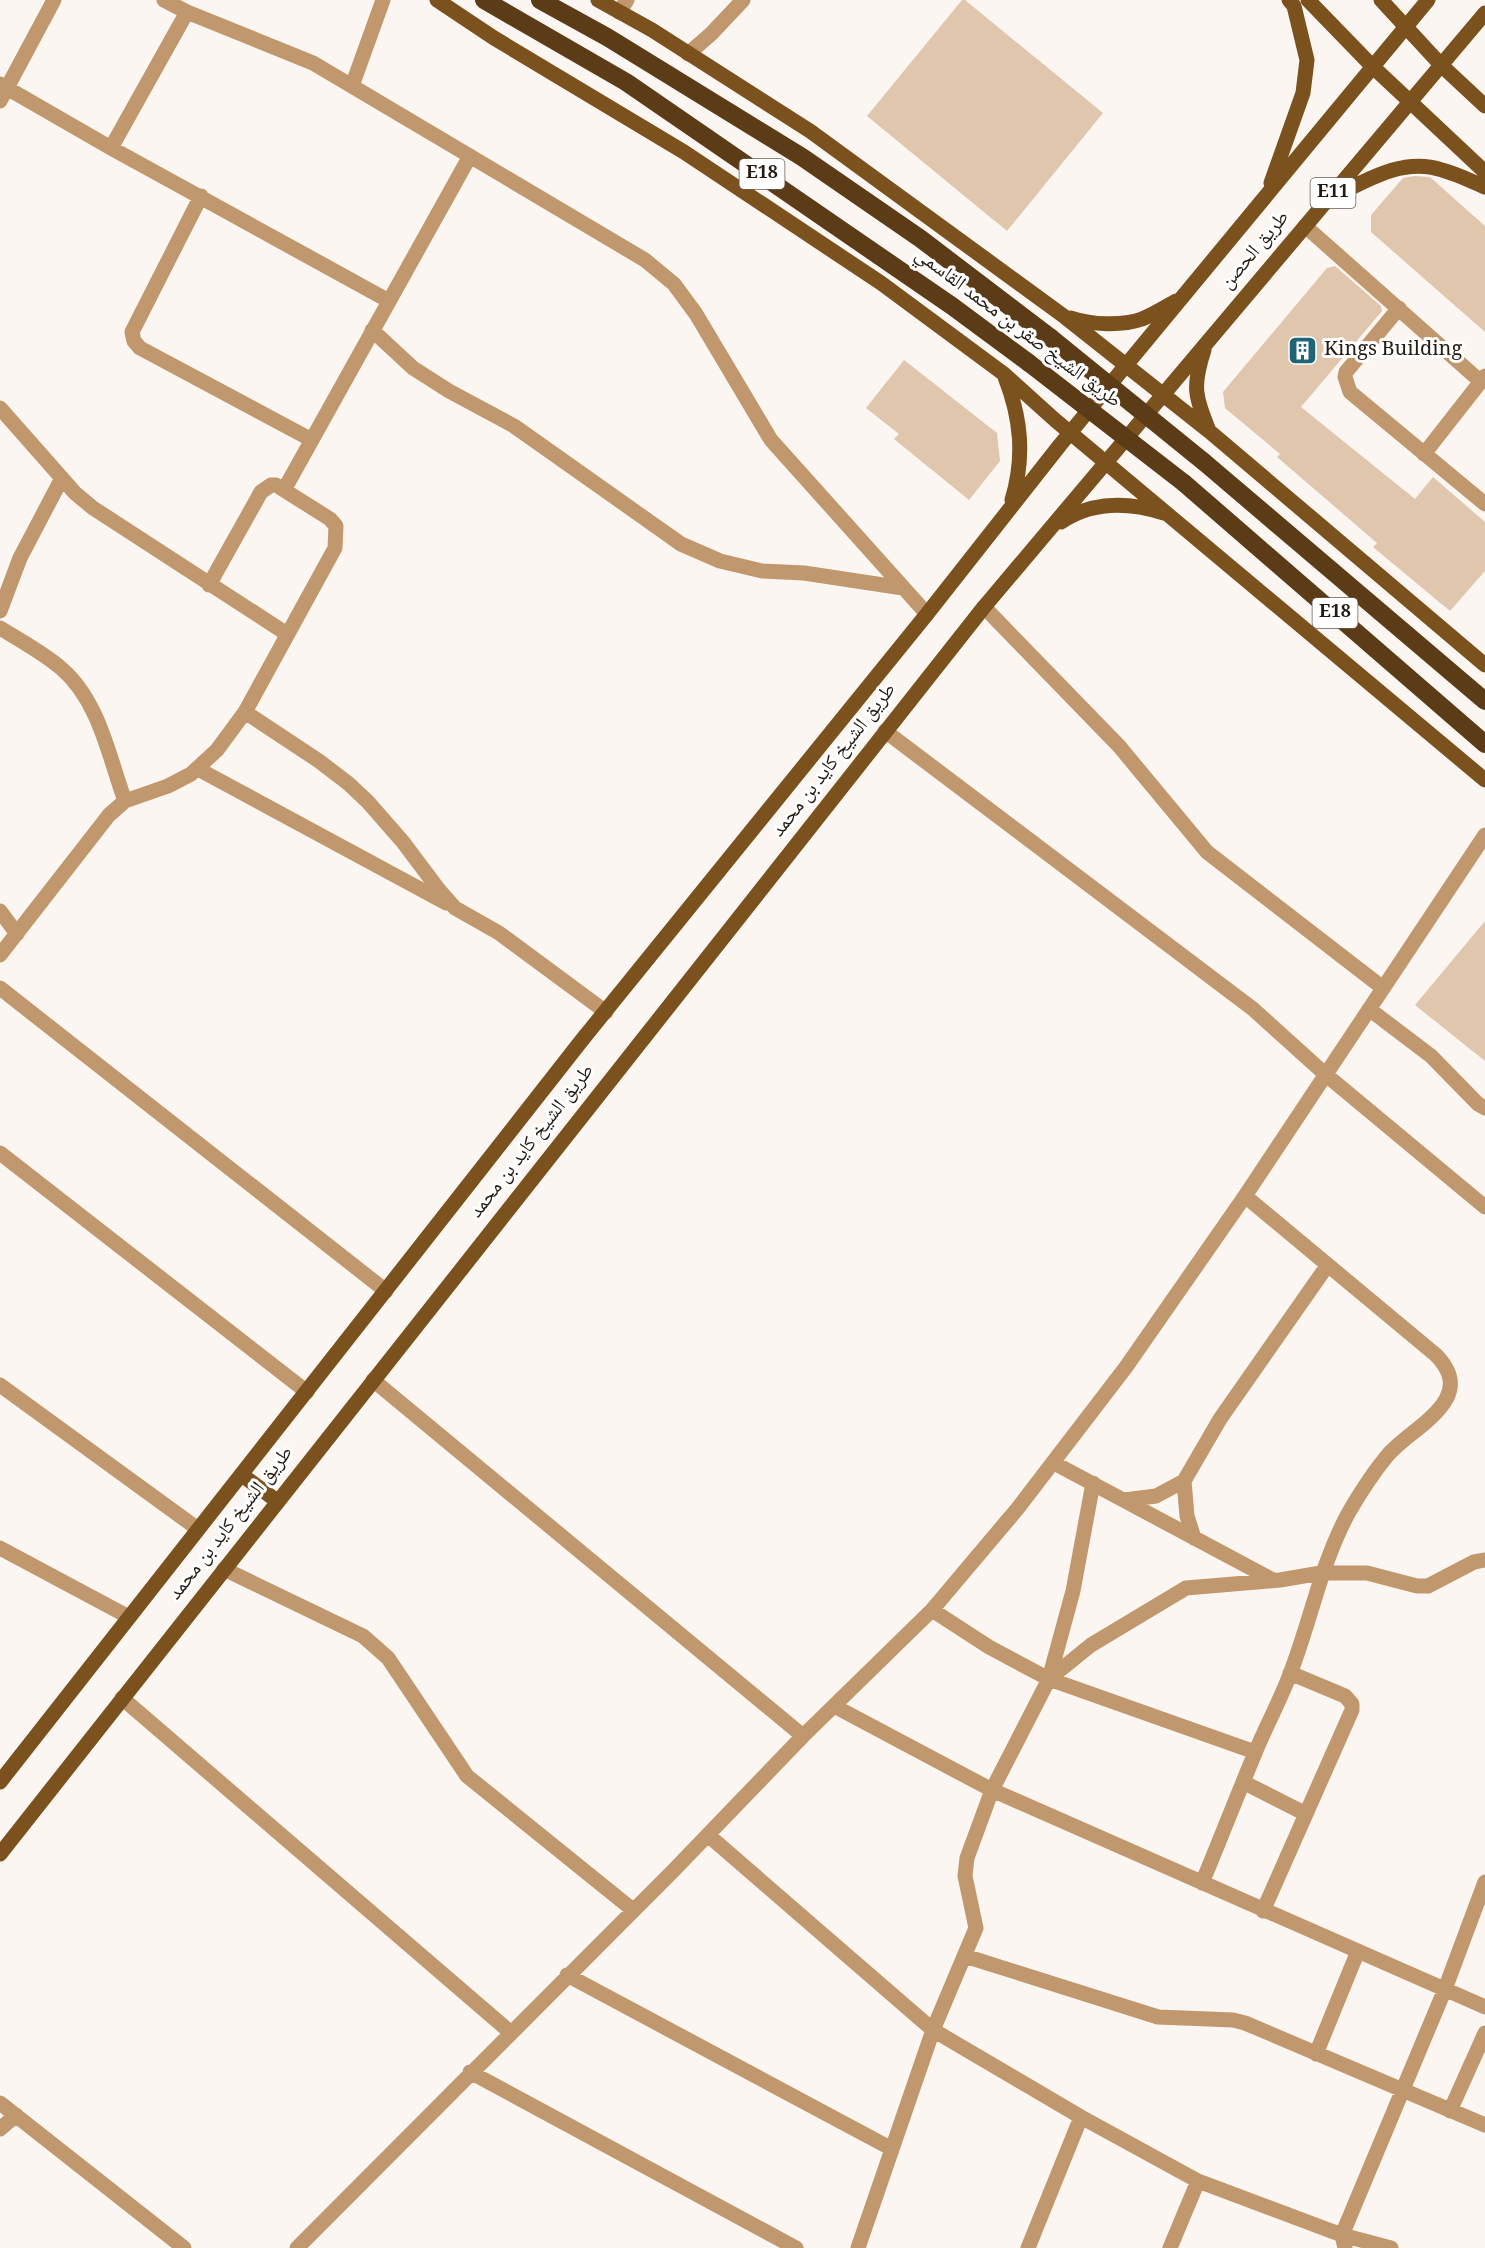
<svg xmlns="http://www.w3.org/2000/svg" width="1485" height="2248" font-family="Georgia,'Noto Naskh Arabic',serif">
  <rect width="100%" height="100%" fill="#fbf6f1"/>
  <path fill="#dfc6ac" d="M962 0H965L1103 113 1007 231 867 116Z
    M1414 176 1430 177 1485 226V332L1371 232V215L1403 178Z
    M1335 266 1381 306 1382 311 1301 407 1415 499 1433 477 1485 522V571L1450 611 1373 547 1377 543 1277 457 1280 454 1225 408 1223 392 1327 268Z
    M904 360 997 433 1000 461 969 500 894 439 899 434 866 408Z
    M1485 921V1061L1415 1005Z"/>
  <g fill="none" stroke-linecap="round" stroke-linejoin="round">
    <path stroke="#c1986d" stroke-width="15" d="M164 0 187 12 313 63 645 260 674 284 696 314 771 440 927 614
      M619 12 627 0
      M688 54 711 34 743 0
      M0 84 111 148 389 301
      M352 86 383 0
      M0 101 54 0
      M111 148 187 12
      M201 196 132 332 134 341 140 348 312 440
      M1305 226 1480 381
      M1399 308 1346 372 1345 377 1350 392 1485 504
      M372 330 413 368 449 391 514 426 681 544 720 561 762 571 804 573 903 588
      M0 408 75 493 93 508 287 634
      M1424 454 1485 376
      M284 490 470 156
      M984 607 1119 746 1207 852 1383 988
      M0 611 20 558 62 478
      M0 628C21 641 44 653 62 669 99 701 109 757 125 801
      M245 712 319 761 349 784 368 802 403 842 439 890 455 908 499 933 606 1012
      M885 731 1253 1009 1325 1074 1485 1207
      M198 769 446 903
      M0 911 17 934
      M0 955 109 815 125 801 168 786 191 774 217 750 245 712 335 548 336 526 330 519 276 485H271L261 492 209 585
      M0 988 386 1291
      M1369 1009 1431 1056 1478 1104 1485 1108
      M0 1153 307 1392
      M373 1380 803 1736
      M0 1385 198 1529
      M1054 1463 1273 1580
      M1184 1481 1187 1516 1194 1538
      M1124 1500 1156 1496 1184 1481 1220 1419 1327 1266
      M0 1548 129 1617
      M224 1569 363 1636 388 1658 467 1776 633 1910
      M932 1610 989 1647 1049 1679 1255 1752
      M1049 1679 1091 1645 1186 1588 1280 1580 1321 1573H1367L1417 1586H1428L1474 1562 1485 1560
      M122 1698 510 2032
      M834 1706 992 1790 1485 2007
      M1243 1782 1306 1814
      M708 1835 933 2030 1081 2117 1198 2181 1342 2235 1391 2248
      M1202 1883C1220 1840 1237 1796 1255 1753 1266 1726 1280 1701 1290 1674 1311 1620 1321 1563 1349 1512 1360 1493 1373 1473 1387 1456 1411 1427 1480 1400 1436 1355L1245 1196
      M1263 1911 1352 1710V1704L1345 1696 1290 1673
      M965 1956 1158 2017 1233 2020 1245 2023 1485 2125
      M567 1975 892 2149
      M1316 2054 1358 1951
      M470 2072 796 2248
      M0 2103 184 2248
      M1450 2111 1485 2033
      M0 2129 16 2115
      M297 2248 673 1871 803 1736 932 1610 1018 1508 1126 1367 1245 1196 1485 835
      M858 2248 933 2030 976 1928 965 1876 967 1858 992 1790 1049 1679 1073 1591 1093 1483
      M1028 2248 1081 2117
      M1170 2248 1198 2181
      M1345 2248 1342 2235 1445 1989 1485 1882"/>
    <path stroke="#7b511d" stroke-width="15" d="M437 0 494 38 684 152 881 283 1004 374 1055 420 1485 780
      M598 0 652 30 810 131 1065 317 1209 431 1485 665
      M1308 0 1372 66 1485 172
      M1381 0 1441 65 1485 106
      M1271 183 1303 93 1307 60 1294 6 1289 0
      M1333 197C1367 180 1403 157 1442 170 1457 174 1471 181 1485 187
      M1071 318C1092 325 1122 326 1142 319 1154 314 1165 307 1176 301
      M1204 350C1192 387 1195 395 1209 431
      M1005 377C1021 418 1025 457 1012 500
      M1061 522C1092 501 1129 502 1164 513
      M242 1475 277 1501
      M0 1782 582 1040 927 614 1060 445 1428 0
      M0 1854 984 607 1485 13"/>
    <path stroke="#5b3c16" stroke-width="18" d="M484 0 626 82 952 306 1029 363
      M540 0 607 37 802 157 921 239 1051 338
      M1204 462 1485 701
      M1184 483 1485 744"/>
    <path stroke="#5b3c16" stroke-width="18" d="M1051 338 1204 462
      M1029 363 1184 483"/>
  </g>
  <defs>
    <symbol id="building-square" viewBox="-11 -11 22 22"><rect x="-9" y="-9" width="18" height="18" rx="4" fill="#206576" stroke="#fff"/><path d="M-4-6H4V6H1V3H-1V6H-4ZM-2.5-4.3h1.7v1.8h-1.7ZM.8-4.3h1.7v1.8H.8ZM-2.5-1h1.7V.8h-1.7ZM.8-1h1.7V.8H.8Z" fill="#fff"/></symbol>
  </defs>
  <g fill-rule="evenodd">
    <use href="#building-square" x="1286" y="334" width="33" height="33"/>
  </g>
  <g text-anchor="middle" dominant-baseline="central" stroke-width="6" stroke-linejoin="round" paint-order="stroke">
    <g fill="#fff" stroke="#665f59" stroke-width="1.5">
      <rect x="739.5" y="159" width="45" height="30" rx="4.5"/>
      <rect x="1310.5" y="178" width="45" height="30" rx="4.5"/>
      <rect x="1312.5" y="598" width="45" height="30" rx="4.5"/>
    </g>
    <g font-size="18" font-weight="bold" fill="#241b12">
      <text x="762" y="174">E18</text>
      <text x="1333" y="193">E11</text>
      <text x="1335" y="613">E18</text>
    </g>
    <g font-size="20" fill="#241b12" stroke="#fff">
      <text transform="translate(1256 251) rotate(-50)">طريق الحصن</text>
      <text transform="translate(1017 329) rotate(37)">طريق الشيخ صقر بن محمد القاسمي</text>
      <text transform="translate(835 761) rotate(-52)">طريق الشيخ كايد بن محمد</text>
      <text transform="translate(533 1142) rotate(-52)">طريق الشيخ كايد بن محمد</text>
      <text transform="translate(232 1524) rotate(-52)">طريق الشيخ كايد بن محمد</text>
    </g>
    <g font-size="20" fill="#241b12" stroke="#fff" text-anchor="start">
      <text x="1324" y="351">Kings Building</text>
    </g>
  </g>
</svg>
